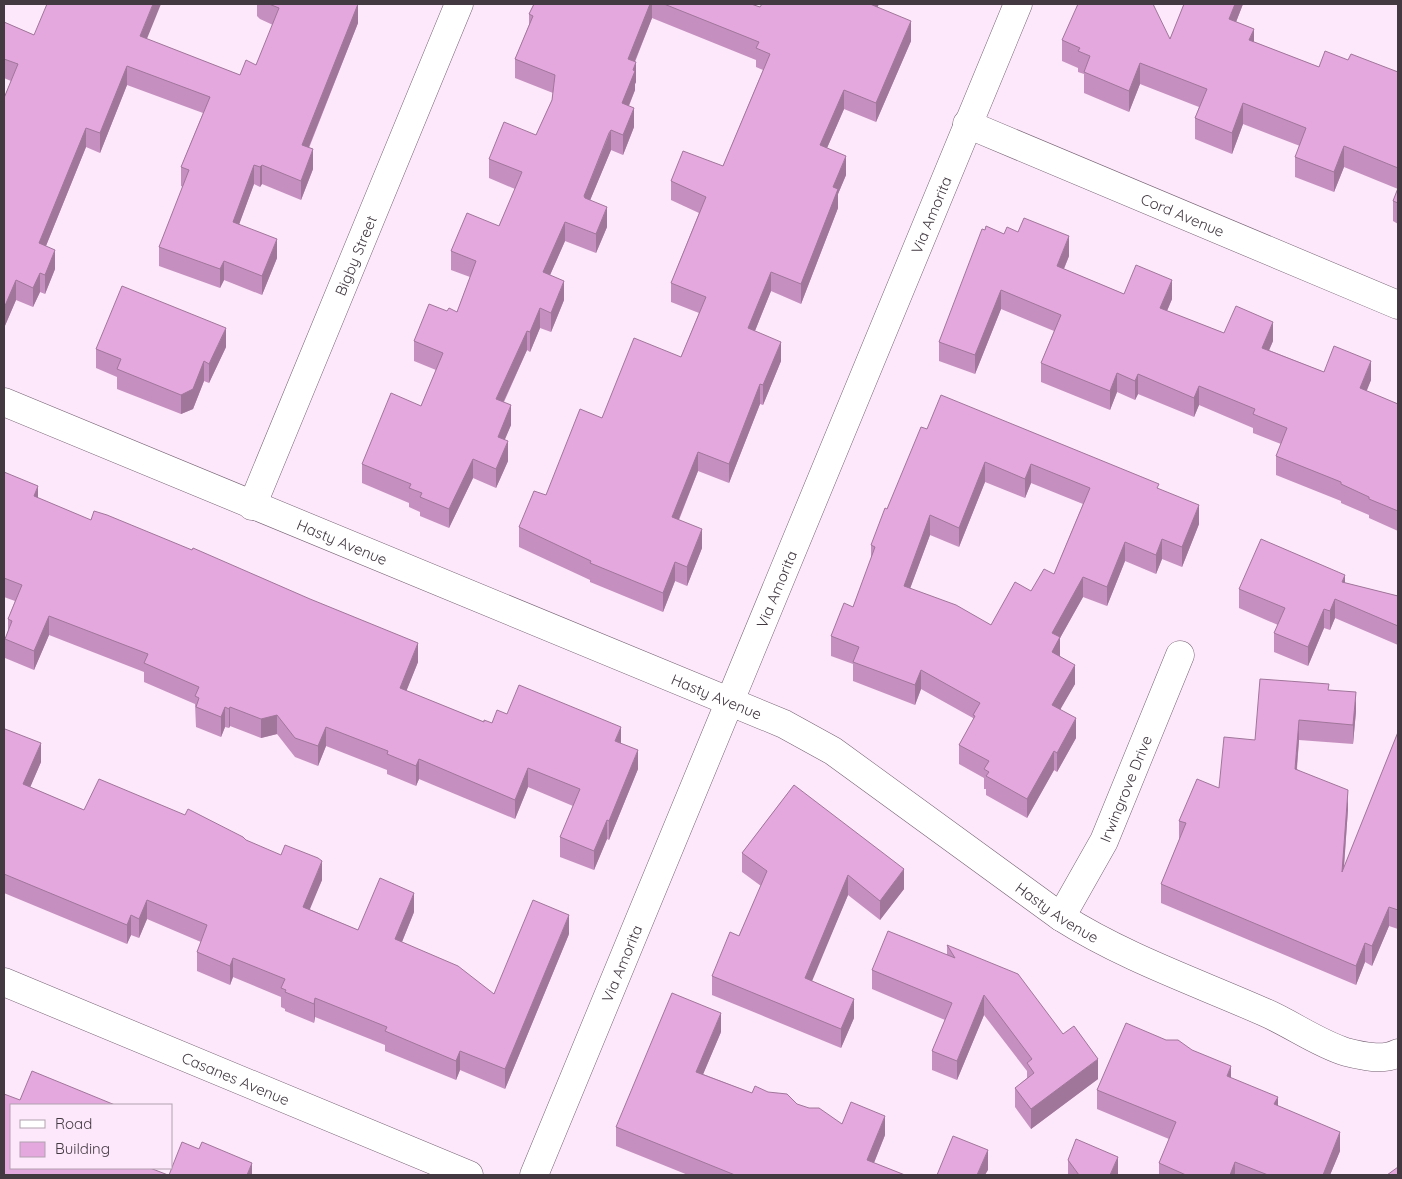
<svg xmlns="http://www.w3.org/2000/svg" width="1402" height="1179" font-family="Quicksand,sans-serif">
  <rect width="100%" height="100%" fill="#fde7fa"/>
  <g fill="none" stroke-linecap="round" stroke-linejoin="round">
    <defs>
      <g id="minor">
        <path id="s1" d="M967 124 1398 305"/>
        <path id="s2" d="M4 402 784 724 833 751 1061 917C1124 957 1196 982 1264 1012 1292 1024 1317 1043 1346 1052 1362 1056 1383 1061 1398 1053"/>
        <path id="s3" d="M252 506 459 4"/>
        <path id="s4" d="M1061 917 1104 841 1180 655"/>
        <path id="s5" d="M4 982 469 1175"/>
        <path id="s6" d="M534 1175 1018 4"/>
      </g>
    </defs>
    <use href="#minor" stroke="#766374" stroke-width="29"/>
    <use href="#minor" stroke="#fff" stroke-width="28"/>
  </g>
  <path fill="#c590bf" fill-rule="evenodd" d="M256 4H358V23L309 148 313 169 301 200 262 184 260 187 254 184 239 224 277 258 262 295 224 280 220 288 159 266V247L183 187 181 186V167L203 113 127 85 100 153 86 147 46 246 55 269 45 294 40 292 33 307 16 300 4 328V98L11 81 4 78V22L34 35 146 39 240 75 256 65 273 25 260 19 257 16V4Z
    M534 4H751L760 7 879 4 877 7 911 41 876 122 844 109 827 148 846 175 838 194V208L801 304 771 291 755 331 781 361 763 405 760 404 729 483 698 471 679 520 702 548 687 586 675 581 663 612 590 582V580L519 547V527L546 495 602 418 681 357 699 313 671 302V283L699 213 671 200V181L723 166 763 70 756 67V60L652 18 635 62 636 82 635 84V90L629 106 634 127 623 155 611 150 590 200 607 227 596 253 565 241 550 275 564 300 551 332 540 328 530 352 527 350 504 402 511 425 504 440 508 461 496 488 473 478 449 528 420 516V512L409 507V503L362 483V464L421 406 436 370 414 361V341L447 311 457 312 470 277 451 270V251L499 226 515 189 489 178V159L536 135 552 100 553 93 515 78V59L529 25V14Z
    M1184 4H1243L1236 22 1254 42 1319 67 1348 60 1398 72V224L1393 221V201L1398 189 1344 167 1334 192 1295 177V157L1300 146 1243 124 1232 154 1195 139V118L1199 107 1140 84 1129 112 1084 93V74L1078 72V68L1062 61V40L1170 39Z
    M985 230 1004 234 1069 256 1064 269 1124 294 1172 299 1167 311 1224 333 1273 341 1269 350 1324 372 1371 380 1366 391 1398 404V531L1369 518V515L1341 503V501L1276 475V456L1281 444 1253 433V428L1199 405 1194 417 1138 394 1135 400 1117 392 1110 410 1041 382V363L1054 331 1001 309 975 374 939 361V342Z
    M226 347 209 383 204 381 193 409 181 414 117 389V377L96 368V349Z
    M927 429 1159 489 1199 524 1182 567 1162 559 1156 574 1125 561 1107 606 1083 597 1060 638V656L1075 684 1060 709 1076 738 1057 772 1054 770 1027 818 986 795V789H984V778L959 764V745L973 721V718L921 689 915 705 853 681V664L831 656V636L853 607 871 559V545L887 509ZM985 482 1025 498 1031 483 1083 504 1054 574 1031 591 991 625 910 588 930 535 959 547Z
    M4 472 38 498 418 662 406 691 484 722 492 723 507 714 621 743 638 769 609 840 607 839 594 870 560 857V837L573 806 528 787 515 819 419 779 416 786 387 774V770L326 746 318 766 295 757 277 734 261 738 230 726 229 728 225 727 221 737 196 727 195 704 144 682V672L49 635 34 670 5 658V639L8 632V619L15 601 4 597Z
    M1345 583 1398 596V645L1335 618 1330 630 1324 628 1308 666 1274 652V633L1278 625 1239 608V589Z
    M1329 690 1356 711 1353 744 1299 740 1297 769 1348 809 1344 868 1398 732V929L1389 926 1372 966 1365 962 1356 985 1161 903V884L1179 840V821L1219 788 1255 740Z
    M4 731 41 762 30 787 84 810 246 840 322 880 309 909 358 930 414 912 402 942 494 994 569 934 505 1089 460 1070 456 1080 385 1051V1045L315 1017 314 1023 285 1011V1009L281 1007V997L233 977 230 985 197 971V952L201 942 147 919 139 938 131 935 127 944 4 893Z
    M794 785 904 889 880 920 848 895 811 981 854 1018 841 1048 712 995V976L739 936 761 886 742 872V853Z
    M947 945 1063 1034 1098 1079 1031 1129 1015 1107V1088L1027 1078V1071L984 1015 957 1080 932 1070V1051L945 1020 872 989V970L947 954Z
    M721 1032 703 1074 752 1093 797 1104 842 1124 885 1135 874 1163 905 1175H688L616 1146V1127Z
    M1231 1078 1278 1106 1340 1151 1330 1175H1159V1163L1169 1139 1097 1109V1090Z
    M1068 1160 1118 1175H1068Z"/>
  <path fill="#a0769b" d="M153 4H161L140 56V36Z
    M358 4V23L302 164V145Z
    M650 4H652V18L628 78V59Z
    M870 4H879L870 23Z
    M1235 4H1243L1229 40V19Z
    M911 21V41L876 122V103Z
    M1254 29V50L1249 40Z
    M636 62V82L635 84V90L622 122V103Z
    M1140 63V84L1129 112V91Z
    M127 66V85L100 153V133Z
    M844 90V109L820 164V145Z
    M1243 103V124L1232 154V133Z
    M634 108V127L623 155V135Z
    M86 128V147L39 263V243Z
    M611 130V150L584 215V196Z
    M1344 146V167L1334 192V172Z
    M313 149V169L301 200V181Z
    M846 156V175L838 194V208L801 304V284L833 187Z
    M254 165V184L233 241V222Z
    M262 165V184L260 187V167Z
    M607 207V227L596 253V234Z
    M565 222V241L543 291V272Z
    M1069 236V256L1057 285V266Z
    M277 239V258L262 295V276Z
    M55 250V269L45 294V275Z
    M224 261V280L220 288V269Z
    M771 272V291L748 348V328Z
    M40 273V292L33 307V288Z
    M16 280V300L4 328V308Z
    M1172 280V299L1160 327V308Z
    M564 281V300L551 332V313Z
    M1001 290V309L975 374V355Z
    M540 308V328L530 352V332Z
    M1273 322V341L1262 367V348Z
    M226 328V347L209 383V364Z
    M527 331V350L496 418V399Z
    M781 342V361L763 405V385Z
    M204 361V381L193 409 181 414V395Z
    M1371 361V380L1360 408V388Z
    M1117 373V392L1110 410V391Z
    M1138 374V394L1135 400V381Z
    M760 384V404L729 483V464Z
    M1199 386V405L1194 417V398Z
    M511 405V425L498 456V437Z
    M508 441V461L496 488V469Z
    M698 452V471L672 536V517Z
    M473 459V478L449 528V509Z
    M985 462V482L959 547V528Z
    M1031 464V483L1025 498V479Z
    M38 486V505L34 496Z
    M1199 505V524L1182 567V547Z
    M930 515V535L904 605V586Z
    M702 529V548L687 586V567Z
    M1162 539V559L1156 574V555Z
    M1125 542V561L1107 606V587Z
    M675 562V581L663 612V593Z
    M1345 575V594L1342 582Z
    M1083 577V597L1060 638V657L1052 671V633Z
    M1335 599V618L1330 630V611Z
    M1324 609V628L1308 666V647Z
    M49 616V635L34 670V651Z
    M418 643V662L400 707V688Z
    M1075 665V684L1052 724V705Z
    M921 670V689L915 705V685Z
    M1356 692V711L1353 744V725Z
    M225 707V727L221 737V717Z
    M230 707V726L229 728V709Z
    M277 715V734L261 738V719Z
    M1076 718V738L1057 772V753Z
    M1299 720V740L1295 788V769Z
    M326 727V746L318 766V746Z
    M621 727V746L615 741Z
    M41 743V762L23 804V784Z
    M638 750V769L609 840V821Z
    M1054 751V770L1027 818V799Z
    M419 759V779L416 786V766Z
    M528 768V787L515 819V800Z
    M1348 790V809L1342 892V872Z
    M607 820V839L594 870V851Z
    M322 861V880L303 926V907Z
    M904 869V889L880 920V901Z
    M848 875V895L805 998V978Z
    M414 893V912L395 959V939Z
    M147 900V919L139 938V919Z
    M1389 907V926L1372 966V946Z
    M131 915V935L127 944V925Z
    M569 915V934L505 1089V1069Z
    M1365 943V962L1356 985V966Z
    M233 958V977L230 985V966Z
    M984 995V1015L957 1080V1061Z
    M315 998V1017L314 1023V1004Z
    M854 999V1018L841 1048V1029Z
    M721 1013V1032L696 1091V1072Z
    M460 1051V1070L456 1080V1061Z
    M1098 1059V1079L1031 1129V1109Z
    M1231 1066V1086L1227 1076Z
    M1278 1097V1116L1274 1104Z
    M885 1116V1135L869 1175 867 1160Z
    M1340 1132V1151L1330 1175H1323Z
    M988 1150V1170L985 1175H977Z
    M1118 1157V1175H1110Z
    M1235 1162V1175H1230Z
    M252 1163V1175H247Z"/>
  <path fill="#e5a8de" stroke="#a0769b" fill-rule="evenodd" d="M47 4H153L140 36 240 75 246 60 256 65 279 8 269 4H358L302 145 313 149 301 181 262 165 260 167 254 165 233 222 277 239 262 276 224 261 220 269 159 247 189 170 181 167 210 97 127 66 100 133 86 128 39 243 55 250 45 275 40 273 33 288 16 280 4 308V98L18 64 4 59V22L34 35Z
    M534 4H650L628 59 636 62 633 70 635 71 622 103 634 108 623 135 611 130 609 133 584 196 585 198 607 207 596 234 565 222 543 272 564 281 551 313 540 308 530 332 527 331 496 399 511 405 498 437 508 441 496 469 473 459 449 509 420 497 422 493 409 488 411 484 362 464 391 393 421 406 443 353 414 341 429 304 447 311 449 308 457 312 476 261 451 251 467 213 499 226 522 172 489 159 504 122 536 135 552 100 555 75 515 59 533 16 529 14Z
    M664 4H751L760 7 762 4H870L911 21 876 103 844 90 820 145 846 156 833 187 838 189 801 284 771 272 748 328 781 342 763 385 760 384 729 464 698 452 672 517 702 529 687 567 675 562 663 593 590 563 591 561 519 527 534 491 546 495 580 409 602 418 634 338 681 357 706 297 671 283 706 197 671 181 683 151 723 166 770 54 756 48 759 42Z
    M1078 4H1153L1170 39 1184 4H1235L1229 19 1254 29 1249 40 1319 67 1325 51 1348 60 1351 54 1398 72V168L1344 146 1334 172 1295 157 1306 128 1243 103 1232 133 1195 118 1207 89 1140 63 1129 91 1084 72 1090 56 1078 51 1080 48 1062 40Z
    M1398 188V203L1393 201Z
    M1024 218 1069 236 1057 266 1124 294 1136 265 1172 280 1160 308 1224 333 1236 306 1273 322 1262 348 1324 372 1334 346 1371 361 1360 388 1398 404V511L1369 499V497L1341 484V482L1276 456 1287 428 1253 414 1255 409 1199 386 1194 398 1138 374 1135 381 1117 373 1110 391 1041 363 1061 315 1001 290 975 355 939 342 982 229 985 230 986 226 1004 234 1007 227 1018 232Z
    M122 286 226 328 209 364 204 361 193 389 181 395 117 369 121 359 96 349Z
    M941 395 1159 484 1157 488 1199 505 1182 547 1162 539 1156 555 1125 542 1107 587 1083 577 1052 633 1060 637 1052 652 1075 665 1052 705 1076 718 1057 753 1054 751 1027 799 986 776 989 772 984 769 989 761 959 745 975 716 973 715 980 703 921 670 915 685 853 662 859 647 831 636 844 603 853 607 875 547 871 545 885 508 887 509 921 427 927 429ZM985 462 1025 479 1031 464 1090 488 1054 574 1044 569 1031 591 1015 582 991 625 956 605 904 586 930 515 959 528Z
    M4 472 38 486 34 496 91 520 94 511 107 515 192 550 193 548 310 599 418 643 400 688 484 722V720L492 723 497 710 507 714 519 685 621 727 615 741 638 750 609 821 607 820 594 851 560 837 580 789 528 768 515 800 419 759 416 766 387 754 388 751 326 727 318 746 295 738 277 715 261 719 230 707 229 709 225 707 221 717 196 707 199 698 195 696 199 687 144 663 148 654 49 616 34 651 5 639 12 621 8 619 22 585 4 578Z
    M1261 539 1345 575 1342 582 1398 596V626L1335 599 1330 611 1324 609 1308 647 1274 633 1285 608 1239 589Z
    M1260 679 1329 684 1328 690 1356 692 1353 725 1299 720 1295 769 1348 790 1342 872 1398 732V910L1389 907 1372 946 1365 943 1356 966 1161 884 1186 823 1179 821 1197 779 1219 788 1224 737 1255 740Z
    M5 729 41 743 23 784 84 810 99 779 185 815 188 809 243 837 246 840 281 855 285 845 318 858 322 861 303 907 358 930 380 878 414 893 395 939 458 966 494 994 533 900 569 915 505 1069 460 1051 456 1061 385 1031 387 1027 315 998 314 1004 285 992 286 990 281 988 285 979 233 958 230 966 197 952 207 925 147 900 139 919 131 915 127 925 4 874V731Z
    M794 785 904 869 880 901 848 875 805 978 854 999 841 1029 712 976 730 932 739 936 767 871 742 853Z
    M888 931 955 958 947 945 1018 974 1063 1034 1074 1026 1098 1059 1031 1109 1015 1088 1034 1073 1027 1063 1032 1059 984 995 957 1061 932 1051 952 1003 872 970Z
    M672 993 721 1013 696 1072 752 1093 755 1086 768 1092 787 1094 797 1104 809 1108H819L842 1124 851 1102 885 1116 867 1160 905 1175H735L616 1127Z
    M1126 1023 1166 1040H1178L1192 1050 1231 1066 1227 1076 1278 1097 1274 1104 1340 1132 1323 1175H1268L1235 1162 1230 1175H1186L1159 1163 1176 1122 1097 1090Z
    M32 1071 115 1105H11V1168H150L168 1175H4V1094L20 1100Z
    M953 1136 988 1150 977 1175H937Z
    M1076 1139 1118 1157 1110 1175H1079L1068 1160Z
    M182 1142 199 1149 202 1142 252 1163 247 1175H169Z
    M1398 1167V1175H1387Z"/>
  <g text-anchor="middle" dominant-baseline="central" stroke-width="5" stroke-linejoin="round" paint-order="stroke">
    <g font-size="15" fill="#423941" stroke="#fde7fa">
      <text stroke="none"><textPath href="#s1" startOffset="234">Cord Avenue</textPath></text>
      <text stroke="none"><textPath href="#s6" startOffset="1039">Via Amorita</textPath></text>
      <text stroke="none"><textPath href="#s3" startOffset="271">Bigby Street</textPath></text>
      <text stroke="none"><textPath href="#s2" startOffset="366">Hasty Avenue</textPath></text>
      <text stroke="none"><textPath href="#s6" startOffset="634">Via Amorita</textPath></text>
      <text stroke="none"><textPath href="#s2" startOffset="771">Hasty Avenue</textPath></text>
      <text stroke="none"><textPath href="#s4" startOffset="144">Irwingrove Drive</textPath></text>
      <text stroke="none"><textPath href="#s2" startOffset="1176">Hasty Avenue</textPath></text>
      <text stroke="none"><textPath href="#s6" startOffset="229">Via Amorita</textPath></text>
      <text stroke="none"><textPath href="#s5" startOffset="251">Casanes Avenue</textPath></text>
    </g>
  </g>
  <rect width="1402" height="1179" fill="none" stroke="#423941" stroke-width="10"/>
  <rect x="10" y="1104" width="162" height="65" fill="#fde7fa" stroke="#b2a1b0"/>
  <rect x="20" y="1120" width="25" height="8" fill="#ffffff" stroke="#b2a1b0"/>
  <text x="55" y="1129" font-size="15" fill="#423941">Road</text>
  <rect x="20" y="1142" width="25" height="15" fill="#e5a8de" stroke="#b2a1b0"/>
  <text x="55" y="1154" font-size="15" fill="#423941">Building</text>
</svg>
